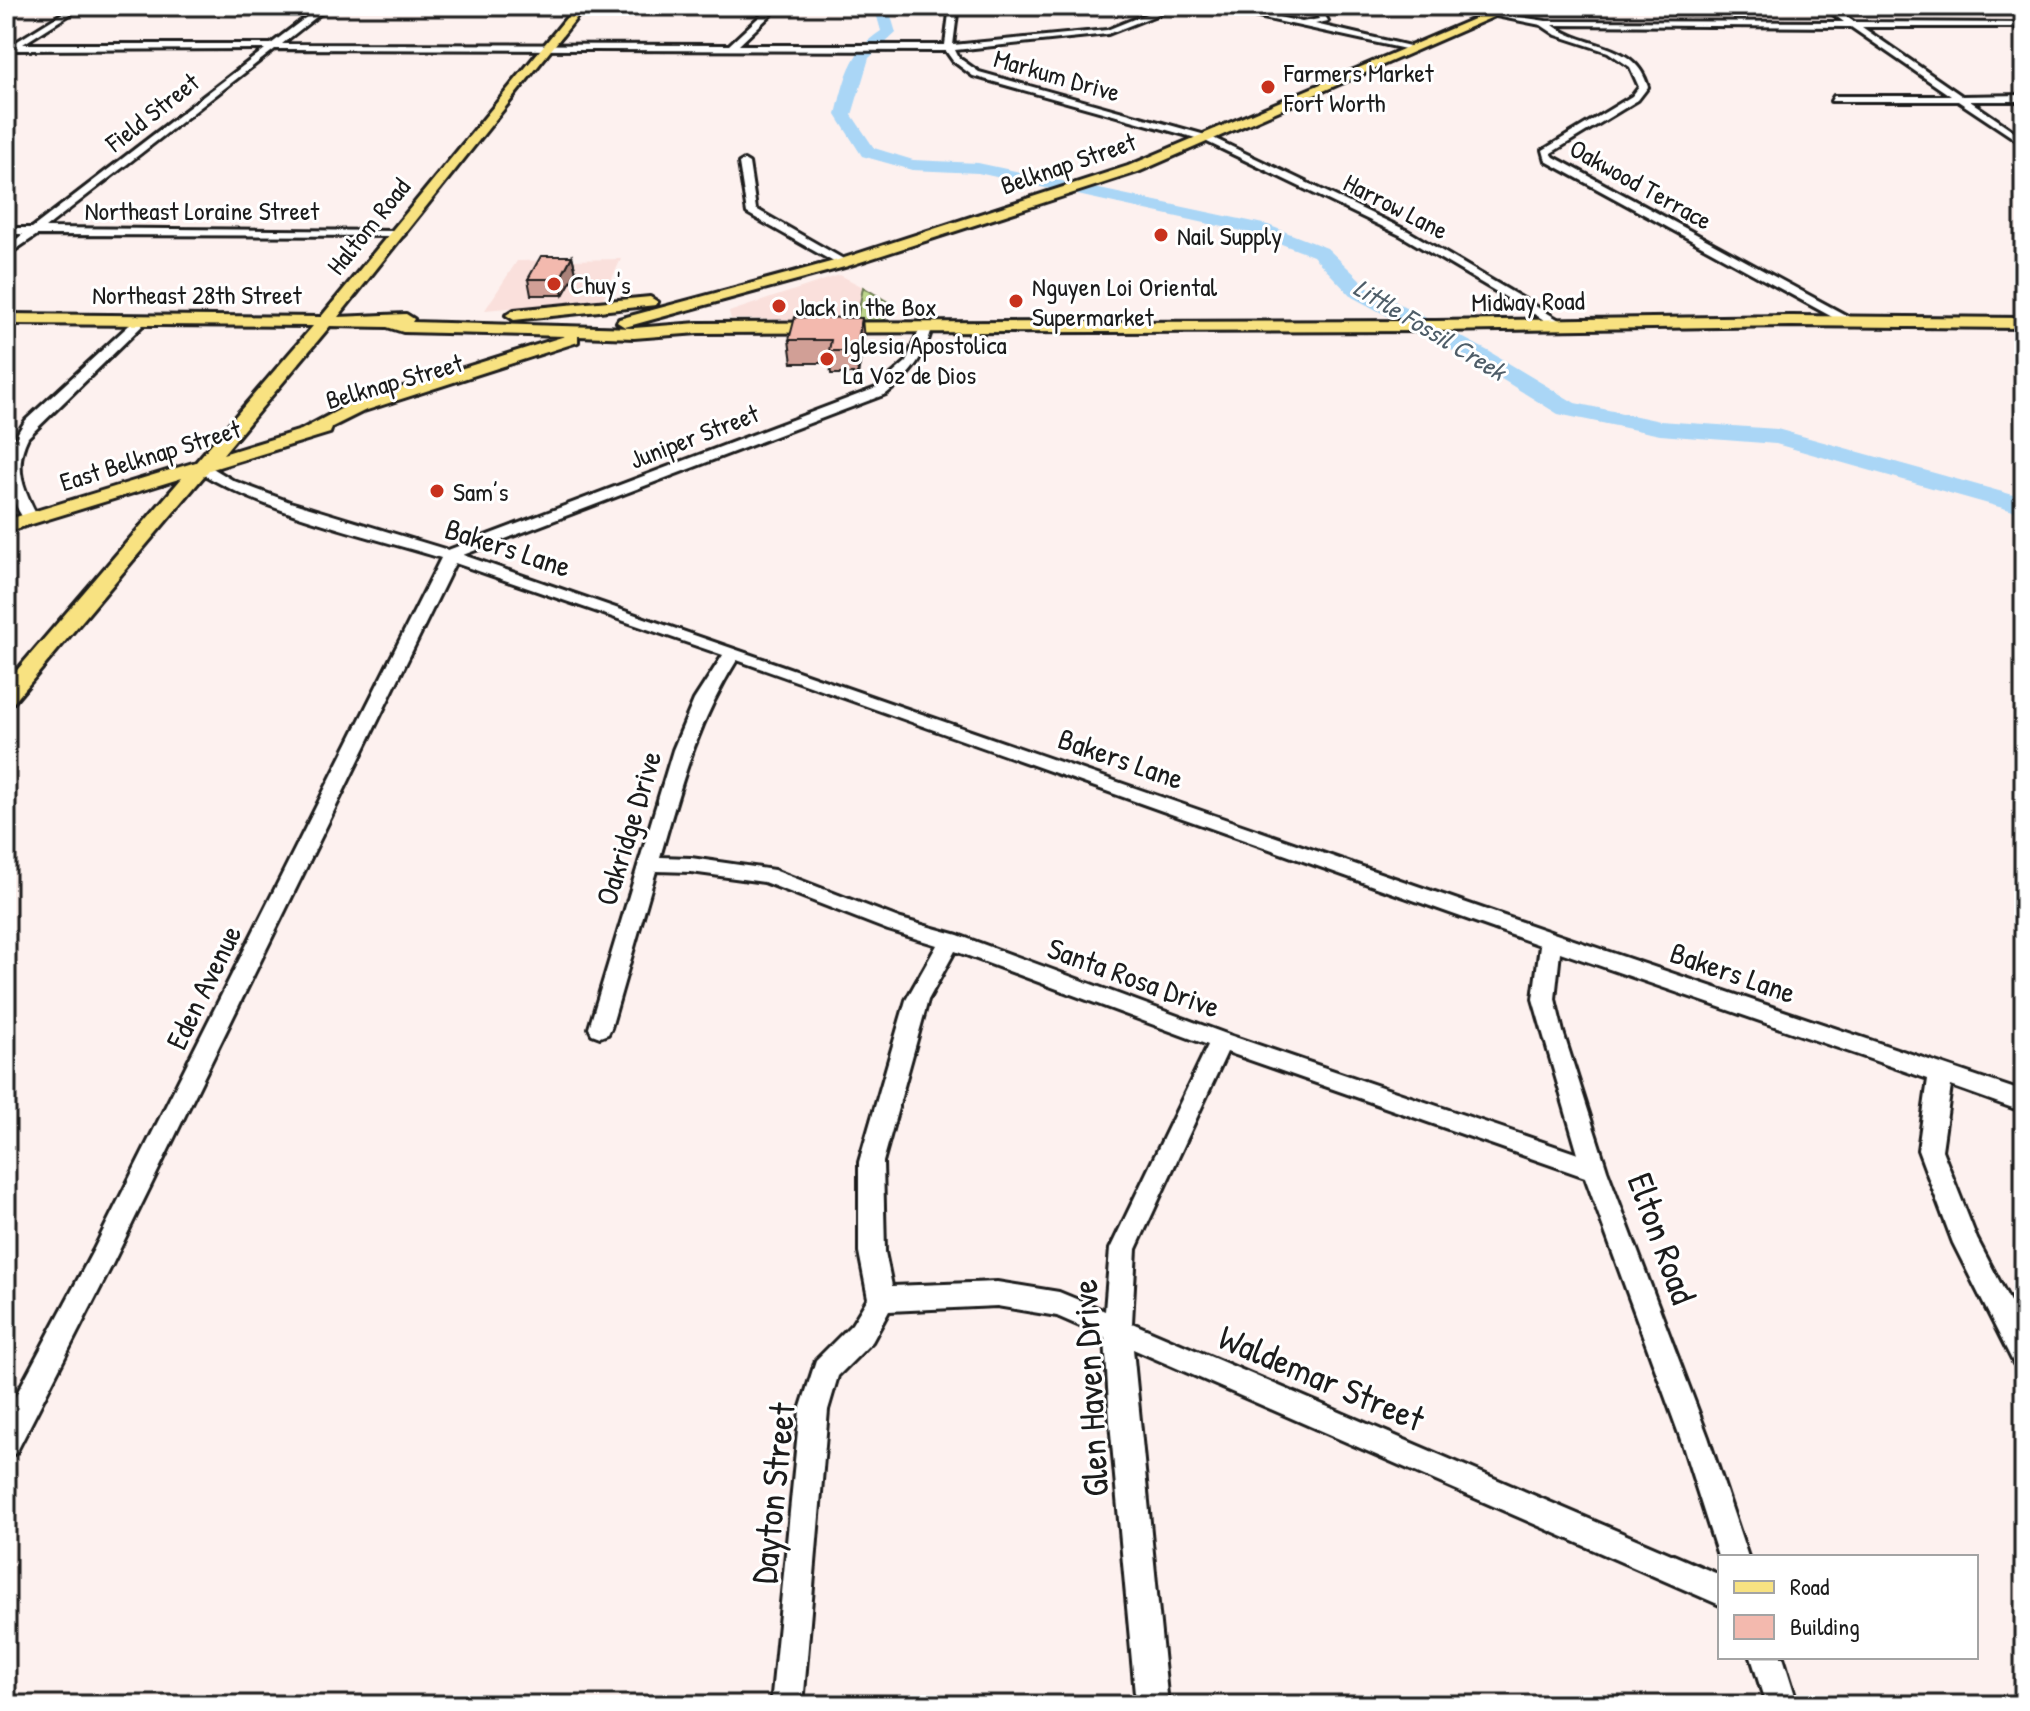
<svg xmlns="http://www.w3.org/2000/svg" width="2030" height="1711" font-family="'Patrick Hand',sans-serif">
  <rect width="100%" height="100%" fill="#fdf1ef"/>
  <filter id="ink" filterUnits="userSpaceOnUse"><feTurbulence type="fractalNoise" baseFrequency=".0125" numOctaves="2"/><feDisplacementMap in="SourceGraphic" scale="16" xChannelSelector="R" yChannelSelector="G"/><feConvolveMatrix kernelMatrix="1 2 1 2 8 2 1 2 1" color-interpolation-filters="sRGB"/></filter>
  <g filter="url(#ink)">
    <path fill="#fae0dc" d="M621 259 602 300 485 310 517 261Z
      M840 275 863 287 857 320 731 319 729 312Z"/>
    <path fill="#bdd68c" stroke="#6c7954" stroke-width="2" d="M863 287 888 302 885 321 862 322 857 320Z"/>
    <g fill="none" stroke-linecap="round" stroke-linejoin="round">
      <path fill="#aad6f6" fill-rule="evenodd" d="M874 6H888L896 33 869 58 852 115 874 148 913 160 978 163 1268 225 1327 248 1368 287 1490 352 1575 403 1660 421 1777 429 2024 498V514L1776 444 1660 435 1558 414 1474 362 1352 297 1313 256 1255 234 978 173 912 170 862 156 836 115C844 82 850 50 881 31Z"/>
      <defs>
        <path id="minor" d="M74 6H83L23 44H271L321 6H330L282 44 729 45 771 6H780L739 45H945L950 6H958L953 45 1107 30 1166 6H1228L1302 22 1319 19 1312 6H1320L1328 21 1315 24 1414 47 1410 50 1222 9 1174 8 1108 34 955 50 959 58 979 72 1209 136 1408 231 1566 324 1556 327 1400 235 1203 140 973 76 953 61 946 51 275 49 45 228 399 231 405 234 403 236 37 235 6 256V248L23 234H6V228H32L265 49 12 50 8 47Z
          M1822 6H1831L1854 22 2024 23V27H1862L1962 96 2024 95V101H1970L2024 138V145L1958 101H1831L1834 96H1951L1851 27 1553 25C1585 49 1636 41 1648 87L1638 100 1551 153 1554 157 1851 318V324L1847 325 1546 161 1543 150 1632 96 1639 87 1630 67 1608 52 1556 35 1541 25 1491 15 1495 13 1546 21 1844 22Z
          M2016 6H2024V10Z
          M744 160 749 163 756 209 847 261V265H839L747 213 739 163Z
          M138 317 148 320 28 437C13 467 23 489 38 518L35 521H25C0 482 0 458 26 420Z
          M926 324 932 328C924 358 910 375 886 394L463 555 1559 935 2024 1092V1112L1951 1086 1942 1150 1977 1239 2024 1328V1368L2014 1364 1953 1243 1918 1150 1928 1079 1560 952 1555 999 1563 1032 1607 1170 1708 1437 1748 1557H1720V1562L1680 1437 1585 1177 1227 1052 1136 1249 1132 1323 1720 1575V1605L1133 1349 1168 1705H1136L1110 1422 1105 1337 1057 1316 997 1306 889 1311 872 1342 838 1376 828 1410 803 1705H771L800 1410 816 1360 852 1324 868 1298 859 1252V1162L906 1000 937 945 888 930 764 882 691 872 656 871 611 1028 608 1034 600 1037 592 1034 589 1028 673 750 694 700 723 655 455 563 111 1267 16 1453 6 1457V1414L93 1251 441 558C360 533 269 515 196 470V464H206L234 481 290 502 448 550 876 388 906 362 920 328ZM737 660 1540 945 1533 999 1578 1154 1229 1035 958 935 901 919 774 870 691 858 660 857C681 785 696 725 737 660ZM955 951 1208 1045 1110 1249 1105 1311 1059 1292 997 1282 892 1286 885 1252 883 1162 928 1000Z
          M1751 1657H1783L1798 1705H1766Z"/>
        <path id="major" d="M576 6H586L338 317 406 314 414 319 412 322 634 328 698 323 1435 321 1791 316 2024 318V328L1791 326 1435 331 698 333 634 338 578 336V342L364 411 332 427 330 433 209 470 14 702 6 704V683L182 478 6 532V520L196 462 313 326 6 324V314L321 317ZM330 326 387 327 403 332 565 336 352 403 301 430 223 454Z
          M1504 6H1518L1138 172 848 266 625 327 617 322 619 319 838 260 1128 166Z
          M650 297 658 302 656 305 514 320 506 315 514 310Z"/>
      </defs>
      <use href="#minor" stroke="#1c1c1c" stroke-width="6"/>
      <use href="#major" stroke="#1c1c1c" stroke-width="6"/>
      <use href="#minor" fill="#fff" fill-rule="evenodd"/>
      <use href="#major" fill="#f8e281" fill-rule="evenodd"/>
    </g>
    <path fill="#d19f96" stroke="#1c1c1c" stroke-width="2" d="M572 256 576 272 563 295H531L528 279Z
      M789 340H864L858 374H831L830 363H792Z"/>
    <path fill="#aa827a" stroke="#1c1c1c" stroke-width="2" d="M572 256 576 272 563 295 560 279Z
      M862 318 864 340 858 374 856 351Z"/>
    <path fill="#f3b9ae" stroke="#1c1c1c" stroke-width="2" d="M541 256H572L560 279H528Z
      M795 317 862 318 856 351H829L831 340H789Z"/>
  </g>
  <g fill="#c8321e" stroke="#fff" stroke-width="3">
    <circle cx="1268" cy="87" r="8"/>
    <circle cx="1161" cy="235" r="8"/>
    <circle cx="554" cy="284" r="8"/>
    <circle cx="1016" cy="301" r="8"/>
    <circle cx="779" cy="306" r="8"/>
    <circle cx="827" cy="359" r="8"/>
    <circle cx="437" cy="491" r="8"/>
  </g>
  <g text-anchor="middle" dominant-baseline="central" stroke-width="6" stroke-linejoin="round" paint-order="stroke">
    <g font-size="26" fill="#1c1c1c" stroke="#fff" text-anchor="start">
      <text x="1284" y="72">Farmers Market<tspan x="1284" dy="30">Fort Worth</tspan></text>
      <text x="1177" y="235">Nail Supply</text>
      <text x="570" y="284">Chuy's</text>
      <text x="1032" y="286">Nguyen Loi Oriental<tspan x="1032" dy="30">Supermarket</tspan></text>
      <text x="795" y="306">Jack in the Box</text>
      <text x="843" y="344">Iglesia Apostolica<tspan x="843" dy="30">La Voz de Dios</tspan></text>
      <text x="453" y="491">Sam’s</text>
    </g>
    <g font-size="26" fill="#1c1c1c" stroke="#fff">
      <text transform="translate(1057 75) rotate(16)">Markum Drive</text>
      <text transform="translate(152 112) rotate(-38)">Field Street</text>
      <text transform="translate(1068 163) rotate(-19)">Belknap Street</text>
      <text transform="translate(1641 184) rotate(29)">Oakwood Terrace</text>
      <text transform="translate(1396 206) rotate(27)">Harrow Lane</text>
      <text x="202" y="210">Northeast Loraine Street</text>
      <text transform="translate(368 226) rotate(-51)">Haltom Road</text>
      <text x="197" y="294">Northeast 28th Street</text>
      <text transform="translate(1528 301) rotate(-1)">Midway Road</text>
      <text transform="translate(394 381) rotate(-16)">Belknap Street</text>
      <text transform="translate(694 436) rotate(-21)">Juniper Street</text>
      <text transform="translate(150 455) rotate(-17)">East Belknap Street</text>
    </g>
    <g font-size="26" font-style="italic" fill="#4e5d68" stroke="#fff">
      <text transform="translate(1430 329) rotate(31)">Little Fossil Creek</text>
    </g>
    <g font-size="30" fill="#1c1c1c" stroke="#fff">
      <text transform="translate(508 547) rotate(18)">Bakers Lane</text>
      <text transform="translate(1121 758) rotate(19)">Bakers Lane</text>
      <text transform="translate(628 828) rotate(-73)">Oakridge Drive</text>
      <text transform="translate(1733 972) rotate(19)">Bakers Lane</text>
      <text transform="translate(1134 977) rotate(20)">Santa Rosa Drive</text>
      <text transform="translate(203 987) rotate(-64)">Eden Avenue</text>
    </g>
    <g font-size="36" fill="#1c1c1c" stroke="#fff">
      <text transform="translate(1663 1238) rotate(70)">Elton Road</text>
      <text transform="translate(1322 1377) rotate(23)">Waldemar Street</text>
      <text transform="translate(1089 1388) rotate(-93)">Glen Haven Drive</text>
      <text transform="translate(772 1493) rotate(-84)">Dayton Street</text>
    </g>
  </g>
  <rect width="2030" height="1711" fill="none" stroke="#fff" stroke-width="32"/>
  <rect x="16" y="16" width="1998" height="1679" fill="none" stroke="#1c1c1c" stroke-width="3" filter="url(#ink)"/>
  <rect x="1718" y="1555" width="260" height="104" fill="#ffffff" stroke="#a4a4a4" stroke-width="2"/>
  <rect x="1734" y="1581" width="40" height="12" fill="#f8e281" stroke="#a4a4a4" stroke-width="2"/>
  <text x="1790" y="1595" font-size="24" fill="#1c1c1c">Road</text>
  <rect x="1734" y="1615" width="40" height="24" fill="#f3b9ae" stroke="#a4a4a4" stroke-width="2"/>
  <text x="1790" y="1635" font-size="24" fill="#1c1c1c">Building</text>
</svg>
